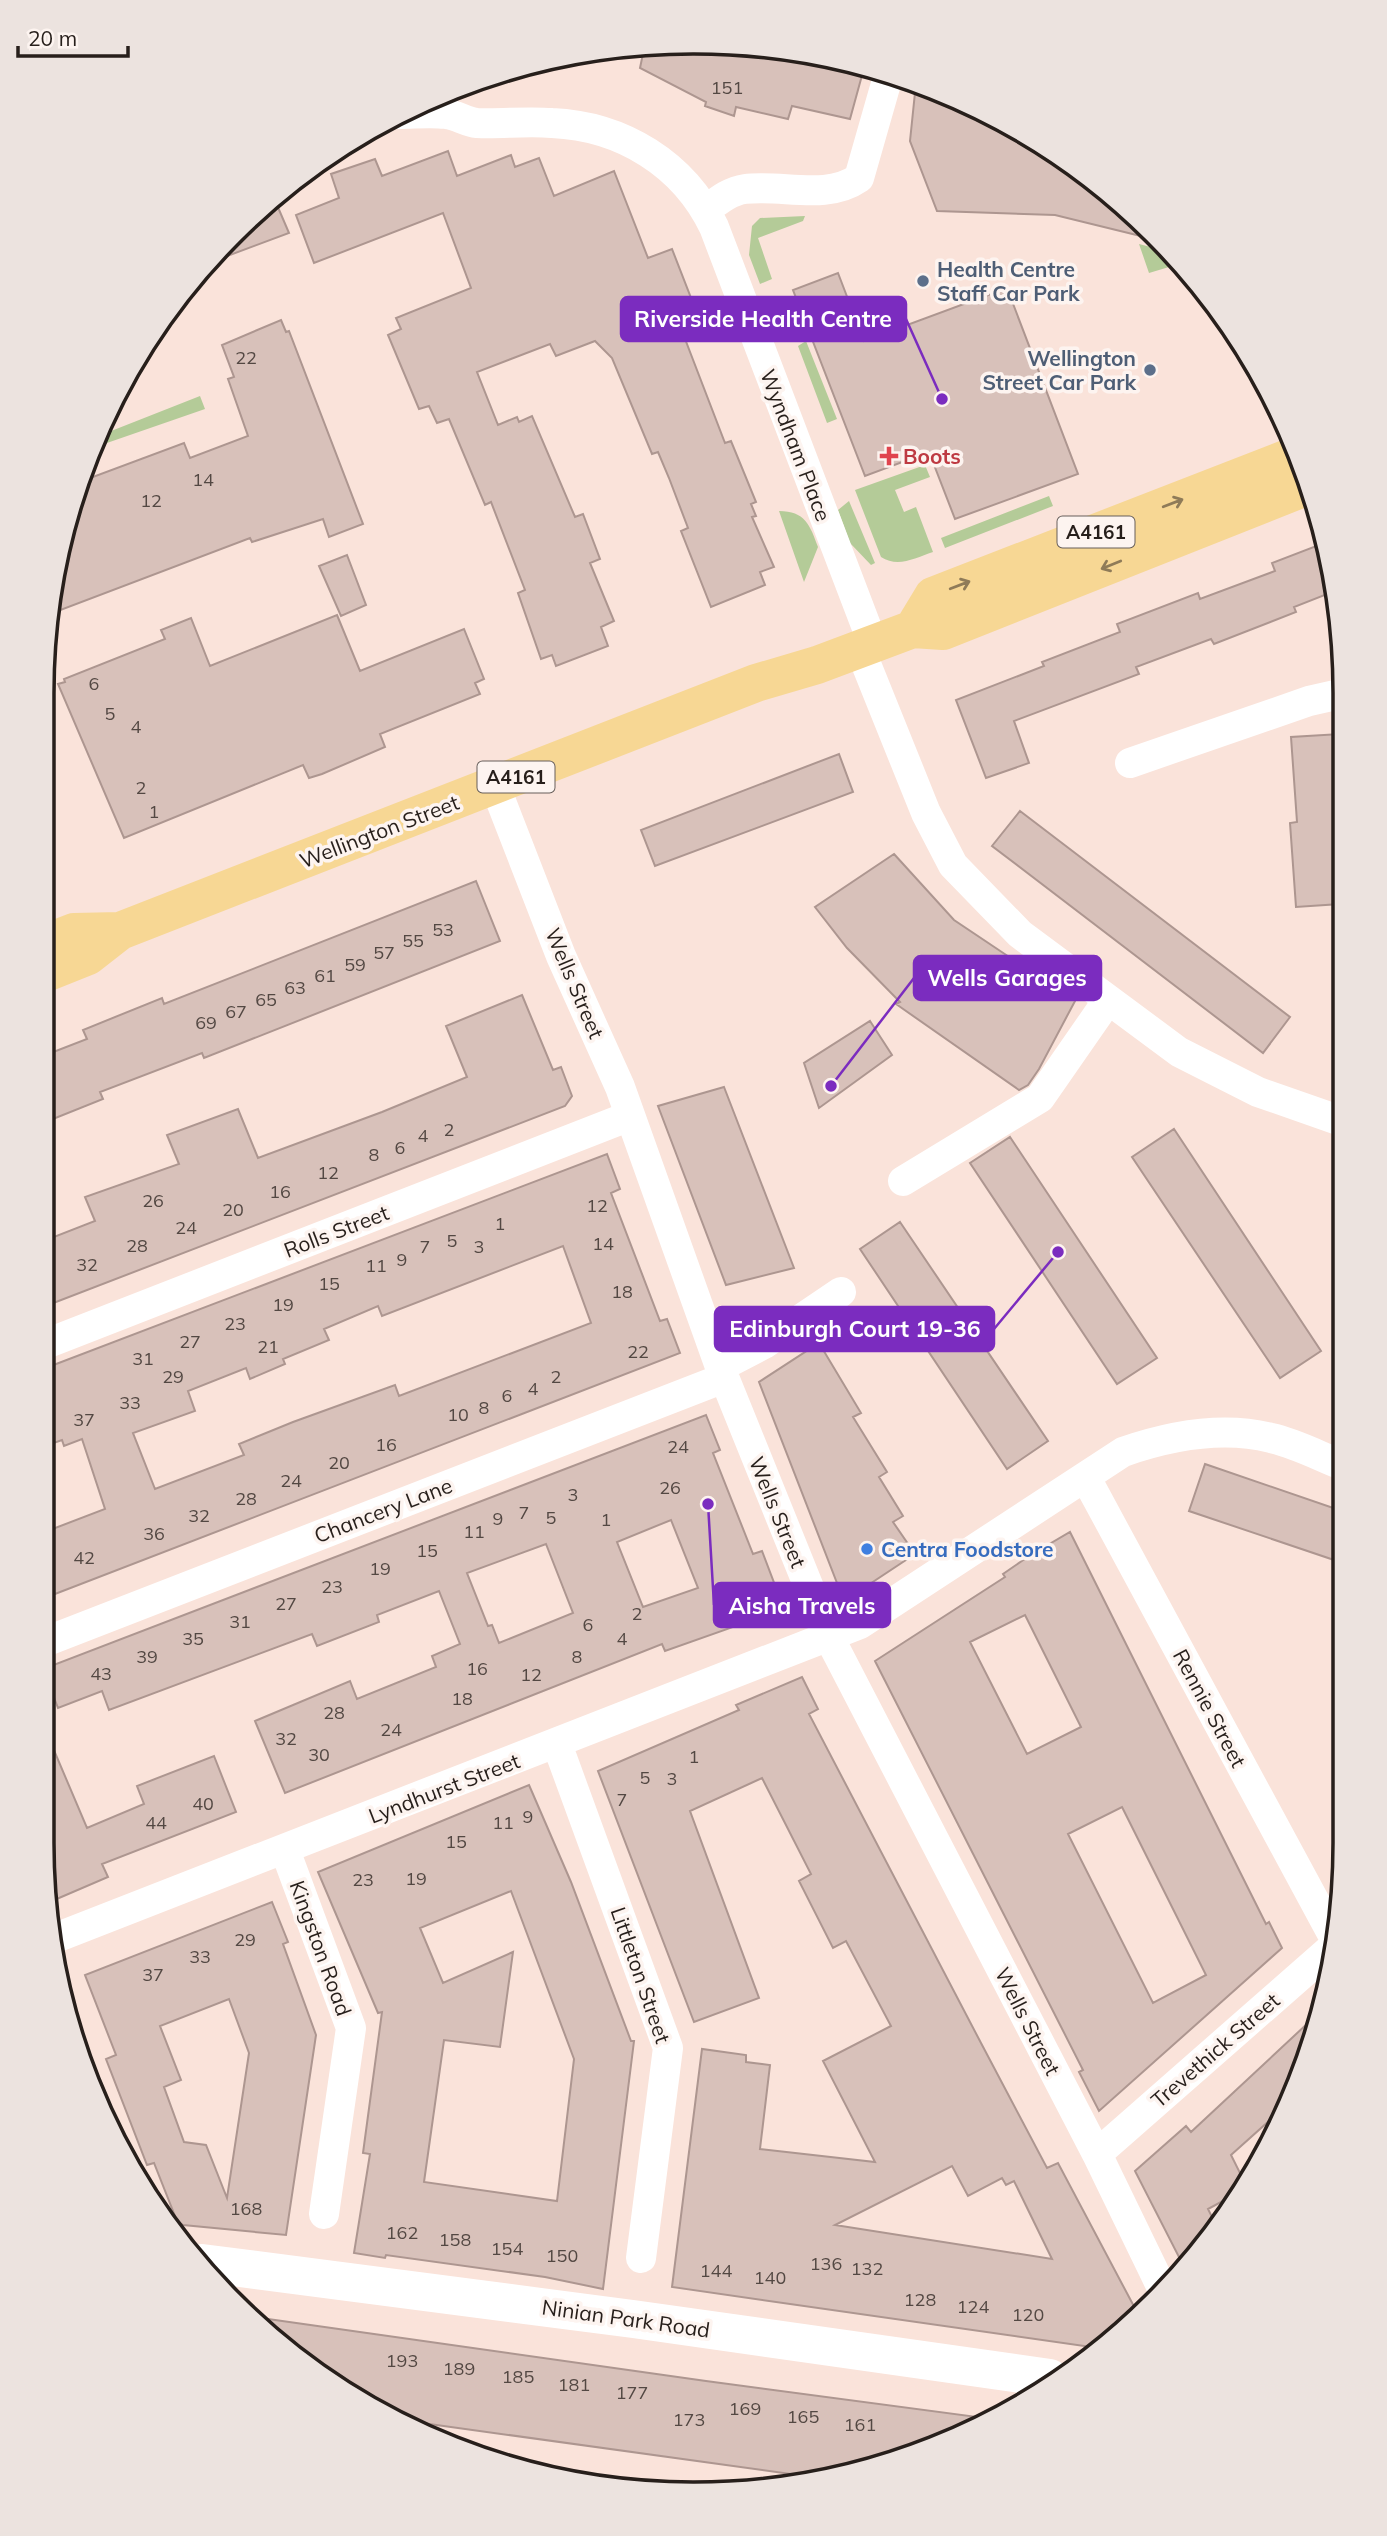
<svg xmlns="http://www.w3.org/2000/svg" width="1387" height="2536" font-family="Mulish,sans-serif">
  <rect width="100%" height="100%" fill="#fae3da"/>
  <path fill="#b4cb98" d="M805 216 803 221 758 238 772 279 760 284 749 255 752 226 760 218Z
    M1139 244 1170 252 1179 264 1149 273Z
    M806 341 837 419 827 423 798 346Z
    M200 396 205 409 104 444 101 435Z
    M925 465 930 477 895 490 904 512 916 507 933 552C915 558 898 568 881 557L855 490Z
    M1049 496 1053 506 945 548 941 538Z
    M849 501 875 563 871 565 850 543 838 510Z
    M779 511C805 511 810 525 818 547L804 582Z"/>
  <path fill="#d8c1ba" stroke="#ad9690" stroke-width="2" fill-rule="evenodd" d="M645 44 778 48 864 68 850 119 792 106 788 119 736 107 734 116 705 106 706 102 640 68Z
    M916 83 1019 129 1161 241 1055 215 937 211 910 141Z
    M448 151 457 176 511 155 515 167 539 158 554 196 614 171 648 258 672 249 691 298 674 304 677 318 725 443 731 441 756 502 751 504 756 516 752 517 774 567 760 572 765 585 711 607 681 531 688 528 669 478 658 452 652 454 612 358 595 341 556 356 550 344 477 372 498 425 517 417 519 422 532 416 575 517 583 514 600 559 590 563 614 621 601 627 608 646 556 666 552 655 541 659 518 593 525 590 491 502 485 505 449 419 437 423 429 406 419 409 388 335 401 329 396 318 471 288 443 213 314 263 296 215 339 198 331 174 375 159 382 176Z
    M274 198 289 233 203 265V264Z
    M838 273 864 341 1007 288 1078 474 955 519 929 452 865 476 793 290Z
    M281 320 286 332 289 331 363 524 329 537 323 519 252 542 250 538 50 614 64 524 82 481 184 443 190 458 248 436 228 379 234 377 222 345Z
    M1324 543 1335 591 1294 607 1296 612 1214 644 1211 639 1136 667 1139 674 1014 721 1029 763 986 778 956 700 1044 666 1042 662 1120 632 1117 624 1198 593 1200 599 1275 571 1272 563Z
    M347 555 366 605 341 616 319 566Z
    M337 615 360 671 464 629 484 679 475 683 480 694 380 734 385 747 322 774 309 778 303 765 124 838 58 684 65 682 64 679 165 639 161 630 191 618 210 666Z
    M1340 734V818H1337L1340 904 1296 907 1290 823 1297 822 1291 737Z
    M839 754 853 792 655 866 641 830Z
    M1020 811 1290 1017 1263 1053 992 846Z
    M894 854 954 920 1075 1001 1039 1069 1028 1085 1019 1090 896 1004 900 1002 847 948 815 907Z
    M476 881 500 941 204 1058 202 1053 100 1092 103 1099 43 1123V1056L87 1039 83 1030 162 998 164 1004Z
    M522 995 553 1070 561 1067 572 1096 565 1106 43 1307V1262L52 1258 46 1240 95 1221 85 1197 179 1164 167 1135 238 1109 258 1158 382 1112 467 1077 446 1026Z
    M870 1021 892 1055 819 1108 804 1063Z
    M724 1087 794 1268 726 1285 658 1106Z
    M1174 1129 1321 1351 1280 1378 1132 1157Z
    M1010 1137 1157 1358 1117 1384 970 1163Z
    M607 1154 620 1189 611 1193 660 1321 667 1319 680 1353 42 1599V1533L105 1509 82 1439 64 1446 62 1440 42 1447 43 1369ZM563 1246 591 1323 399 1396 395 1385 293 1422 239 1444 244 1455 155 1489 133 1433 195 1411 188 1391 246 1368 250 1379 285 1364 283 1359 329 1340 324 1329 378 1306 382 1316Z
    M900 1222 1048 1441 1007 1469 860 1249Z
    M819 1343 861 1413 853 1417 887 1472 879 1477 903 1516 893 1522 915 1554 844 1601 759 1382Z
    M706 1415 720 1450 713 1453 753 1554 762 1551 784 1609 665 1651 662 1644 285 1793 255 1721 350 1681 357 1699 436 1667 432 1656 460 1644 439 1591 377 1615 379 1622 317 1646 312 1634 109 1710 102 1691 58 1708 43 1669ZM671 1520 698 1588 643 1607 617 1542ZM546 1544 573 1613 499 1643 492 1625 488 1626 467 1573Z
    M1205 1464 1342 1511 1343 1563 1189 1511Z
    M1070 1532 1266 1924 1269 1922 1282 1948 1099 2111 1079 2072 1083 2070 875 1661 1005 1577 1003 1574 1029 1556ZM1025 1615 1081 1727 1027 1754 970 1642ZM1122 1807 1206 1975 1153 2003 1068 1834Z
    M802 1677 818 1709 809 1714 981 2043 1047 2168 1058 2163 1138 2314 1123 2332 1098 2348 672 2287 702 2049 746 2055V2062L770 2065 760 2149 875 2162 823 2061 891 2026 846 1941 833 1948 799 1881 811 1874 762 1778 690 1811 759 1998 694 2022 598 1771 739 1710 736 1705ZM952 2166 968 2196 1002 2178 1006 2185 1014 2181 1052 2259 835 2225Z
    M42 1722 87 1828 144 1804 137 1786 214 1756 236 1812 102 1864 108 1877 52 1901 42 1843Z
    M529 1785 571 1882 631 2041H634L603 2289 545 2277 386 2255 385 2258 354 2253 370 2154 363 2153 382 2012 378 2013 318 1872ZM511 1891 574 2059 557 2201 424 2182 444 2040 500 2047 513 1952 443 1983 420 1928Z
    M272 1902 288 1942 283 1944 316 2035 286 2235 183 2225 177 2221 154 2163 147 2165 106 2059 116 2055 85 1975ZM229 1999 249 2053 227 2198 206 2145 184 2142 164 2087 181 2080 160 2026Z
    M1323 2009 1275 2127 1269 2121 1231 2155 1245 2183 1236 2194 1208 2209 1214 2221 1181 2261 1135 2171 1186 2126 1191 2132Z
    M261 2318 706 2381 985 2418 943 2444 805 2476 415 2422 332 2384Z"/>
  <g fill="none" stroke-linecap="round" stroke-linejoin="round">
    <path stroke="#fff" stroke-width="30" d="M398 114C414 114 431 112 446 114 457 115 466 122 477 123 502 124 527 121 552 123 622 126 684 164 714 227L873 644
      M706 210C718 201 730 191 745 189 782 184 826 201 859 178L889 73
      M860 649 926 813 953 865 1020 934 1179 1052 1258 1092 1341 1121
      M1130 763 1309 701 1340 694
      M495 786 561 956 620 1087 720 1367 829 1637 1097 2154 1161 2286
      M903 1181 1040 1098 1108 1000
      M43 1345 630 1116
      M720 1367 764 1344 841 1292
      M1086 1478 1335 1939
      M42 1643 724 1378
      M557 1744 668 2048 641 2258
      M285 1850 351 2028 324 2214
      M58 1937 860 1624 1123 1452C1169 1436 1223 1426 1271 1438 1295 1443 1319 1456 1342 1465
      M1097 2154 1334 1946"/>
    <path stroke="#fff" stroke-width="38" d="M202 2263 633 2319 1050 2378"/>
    <path stroke="#f7d794" stroke-width="38" d="M913 629 933 596 1296 455
      M43 944 74 932 120 931
      M43 974 88 956 120 931 756 683 817 665 913 629 943 631 1311 485"/>
  </g>
  <defs><path id="oneway-shaft" d="M-6 0H5M1.5-3L5.5 0L1.5 3" fill="none" stroke-width="1.6" stroke-linecap="round" stroke-linejoin="round" transform="scale(1.75)"/></defs>
  <g stroke="#8f7b58">
    <use href="#oneway-shaft" transform="translate(1173 503) rotate(-21)"/>
    <use href="#oneway-shaft" transform="translate(1111 565) rotate(158)"/>
    <use href="#oneway-shaft" transform="translate(960 585) rotate(-21)"/>
  </g>
  <g fill="#5c6f8a" stroke="#fdf4f0" stroke-width="2.5">
    <circle cx="923" cy="281" r="7"/>
    <circle cx="1150" cy="370" r="7"/>
  </g>
  <path fill="#e0444e" stroke="#fdf4f0" stroke-width="2.5" d="M885.5 445.5h7v7h7v7h-7v7h-7v-7h-7v-7h7z"/>
  <circle fill="#3f7fe0" stroke="#fdf4f0" stroke-width="2.5" cx="867" cy="1549" r="7"/>
  <g text-anchor="middle" dominant-baseline="central" stroke-width="7" stroke-linejoin="round" paint-order="stroke">
    <g font-size="18" fill="#534843">
      <text x="727" y="87">151</text>
      <text x="246" y="357">22</text>
      <text x="203" y="479">14</text>
      <text x="151" y="500">12</text>
      <text x="94" y="683">6</text>
      <text x="110" y="713">5</text>
      <text x="136" y="726">4</text>
      <text x="141" y="787">2</text>
      <text x="154" y="811">1</text>
      <text x="443" y="929">53</text>
      <text x="413" y="940">55</text>
      <text x="384" y="952">57</text>
      <text x="355" y="964">59</text>
      <text x="325" y="975">61</text>
      <text x="295" y="987">63</text>
      <text x="266" y="999">65</text>
      <text x="236" y="1011">67</text>
      <text x="206" y="1022">69</text>
      <text x="449" y="1129">2</text>
      <text x="423" y="1135">4</text>
      <text x="400" y="1147">6</text>
      <text x="374" y="1154">8</text>
      <text x="328" y="1172">12</text>
      <text x="280" y="1191">16</text>
      <text x="153" y="1200">26</text>
      <text x="597" y="1205">12</text>
      <text x="233" y="1209">20</text>
      <text x="500" y="1223">1</text>
      <text x="186" y="1227">24</text>
      <text x="452" y="1240">5</text>
      <text x="603" y="1243">14</text>
      <text x="137" y="1245">28</text>
      <text x="425" y="1246">7</text>
      <text x="479" y="1246">3</text>
      <text x="402" y="1259">9</text>
      <text x="87" y="1264">32</text>
      <text x="376" y="1265">11</text>
      <text x="329" y="1283">15</text>
      <text x="622" y="1291">18</text>
      <text x="283" y="1304">19</text>
      <text x="235" y="1323">23</text>
      <text x="190" y="1341">27</text>
      <text x="268" y="1346">21</text>
      <text x="638" y="1351">22</text>
      <text x="143" y="1358">31</text>
      <text x="173" y="1376">29</text>
      <text x="556" y="1376">2</text>
      <text x="533" y="1388">4</text>
      <text x="507" y="1395">6</text>
      <text x="130" y="1402">33</text>
      <text x="484" y="1407">8</text>
      <text x="458" y="1414">10</text>
      <text x="84" y="1419">37</text>
      <text x="386" y="1444">16</text>
      <text x="678" y="1446">24</text>
      <text x="339" y="1462">20</text>
      <text x="291" y="1480">24</text>
      <text x="670" y="1487">26</text>
      <text x="573" y="1494">3</text>
      <text x="246" y="1498">28</text>
      <text x="524" y="1512">7</text>
      <text x="199" y="1515">32</text>
      <text x="551" y="1517">5</text>
      <text x="498" y="1518">9</text>
      <text x="606" y="1519">1</text>
      <text x="474" y="1531">11</text>
      <text x="154" y="1533">36</text>
      <text x="427" y="1550">15</text>
      <text x="84" y="1557">42</text>
      <text x="380" y="1568">19</text>
      <text x="332" y="1586">23</text>
      <text x="286" y="1603">27</text>
      <text x="637" y="1613">2</text>
      <text x="240" y="1621">31</text>
      <text x="588" y="1624">6</text>
      <text x="193" y="1638">35</text>
      <text x="622" y="1638">4</text>
      <text x="147" y="1656">39</text>
      <text x="577" y="1656">8</text>
      <text x="477" y="1668">16</text>
      <text x="101" y="1673">43</text>
      <text x="531" y="1674">12</text>
      <text x="462" y="1698">18</text>
      <text x="334" y="1712">28</text>
      <text x="391" y="1729">24</text>
      <text x="286" y="1738">32</text>
      <text x="319" y="1754">30</text>
      <text x="694" y="1756">1</text>
      <text x="645" y="1777">5</text>
      <text x="672" y="1778">3</text>
      <text x="622" y="1799">7</text>
      <text x="203" y="1803">40</text>
      <text x="528" y="1816">9</text>
      <text x="156" y="1822">44</text>
      <text x="503" y="1822">11</text>
      <text x="456" y="1841">15</text>
      <text x="416" y="1878">19</text>
      <text x="363" y="1879">23</text>
      <text x="245" y="1939">29</text>
      <text x="200" y="1956">33</text>
      <text x="153" y="1974">37</text>
      <text x="246" y="2208">168</text>
      <text x="402" y="2232">162</text>
      <text x="455" y="2239">158</text>
      <text x="507" y="2248">154</text>
      <text x="562" y="2255">150</text>
      <text x="826" y="2263">136</text>
      <text x="867" y="2268">132</text>
      <text x="716" y="2270">144</text>
      <text x="770" y="2277">140</text>
      <text x="920" y="2299">128</text>
      <text x="973" y="2306">124</text>
      <text x="1028" y="2314">120</text>
      <text x="402" y="2360">193</text>
      <text x="459" y="2368">189</text>
      <text x="518" y="2376">185</text>
      <text x="574" y="2384">181</text>
      <text x="632" y="2392">177</text>
      <text x="745" y="2408">169</text>
      <text x="803" y="2416">165</text>
      <text x="689" y="2419">173</text>
      <text x="860" y="2424">161</text>
    </g>
    <g fill="#fdf4f0" stroke="#675f5b" stroke-width="2">
      <rect x="1057.5" y="516.5" width="77" height="31" rx="5"/>
      <rect x="477.5" y="761.5" width="77" height="31" rx="5"/>
    </g>
    <g font-size="19" font-weight="bold" fill="#271f1b">
      <text x="1096" y="532">A4161</text>
      <text x="516" y="777">A4161</text>
    </g>
    <g font-size="21" font-weight="bold" fill="#4e5e75" stroke="#fdf4f0" text-anchor="start">
      <text x="937" y="269">Health Centre<tspan x="937" dy="24">Staff Car Park</tspan></text>
      <text x="1136" y="358" text-anchor="end">Wellington<tspan x="1136" dy="24">Street Car Park</tspan></text>
    </g>
    <g font-size="21" fill="#271f1b" stroke="#fdf4f0">
      <text transform="translate(796 445) rotate(69)">Wyndham Place</text>
      <text transform="translate(379 831) rotate(-21)">Wellington Street</text>
      <text transform="translate(575 983) rotate(67)">Wells Street</text>
      <text transform="translate(336 1231) rotate(-21)">Rolls Street</text>
      <text transform="translate(383 1510) rotate(-21)">Chancery Lane</text>
      <text transform="translate(778 1512) rotate(68)">Wells Street</text>
      <text transform="translate(1210 1708) rotate(62)">Rennie Street</text>
      <text transform="translate(444 1788) rotate(-21)">Lyndhurst Street</text>
      <text transform="translate(321 1948) rotate(70)">Kingston Road</text>
      <text transform="translate(641 1975) rotate(71)">Littleton Street</text>
      <text transform="translate(1028 2021) rotate(63)">Wells Street</text>
      <text transform="translate(1215 2050) rotate(-41)">Trevethick Street</text>
      <text transform="translate(626 2318) rotate(8)">Ninian Park Road</text>
    </g>
    <g font-size="21" font-weight="bold" fill="#be3a42" stroke="#fdf4f0" text-anchor="start">
      <text x="903" y="456">Boots</text>
    </g>
    <g font-size="21" font-weight="bold" fill="#366cbe" stroke="#fdf4f0" text-anchor="start">
      <text x="881" y="1549">Centra Foodstore</text>
    </g>
  </g>
  <path d="M0 0H1387V2536H0ZM693 54H694A639 639 0 0 1 1333 693V1843A639 639 0 0 1 694 2482H693A639 639 0 0 1 54 1843V693A639 639 0 0 1 693 54Z" fill="#ece3df" fill-rule="evenodd"/>
  <path fill="none" stroke="#271f1b" stroke-width="3.5" d="M693 54H694A639 639 0 0 1 1333 693V1843A639 639 0 0 1 694 2482H693A639 639 0 0 1 54 1843V693A639 639 0 0 1 693 54Z"/>
  <path fill="none" stroke="#7b2cbf" stroke-width="2.5" d="M942 399L906 319M831 1086L914 978M1058 1252L994 1329M708 1504L714 1605"/>
  <g fill="#7b2cbf" stroke="#fdf4f0" stroke-width="2.5">
    <circle cx="942" cy="399" r="7"/>
    <circle cx="831" cy="1086" r="7"/>
    <circle cx="1058" cy="1252" r="7"/>
    <circle cx="708" cy="1504" r="7"/>
  </g>
  <g fill="#7b2cbf" stroke="#7b2cbf" stroke-width="2.5">
    <rect x="621" y="297" width="285" height="44" rx="7"/>
    <rect x="914" y="956" width="187" height="44" rx="7"/>
    <rect x="715" y="1307" width="279" height="44" rx="7"/>
    <rect x="714" y="1583" width="176" height="44" rx="7"/>
  </g>
  <g font-size="23" text-anchor="middle" font-weight="bold" fill="#fff">
    <text x="763" y="327">Riverside Health Centre</text>
    <text x="1007" y="986">Wells Garages</text>
    <text x="855" y="1337">Edinburgh Court 19-36</text>
    <text x="802" y="1614">Aisha Travels</text>
  </g>
  <path d="M18 46v10h110v-10" fill="none" stroke="#271f1b" stroke-width="3.5"/>
  <text x="28" y="46" font-size="21" fill="#271f1b" stroke="#fdf4f0" stroke-width="5" paint-order="stroke">20 m</text>
</svg>
